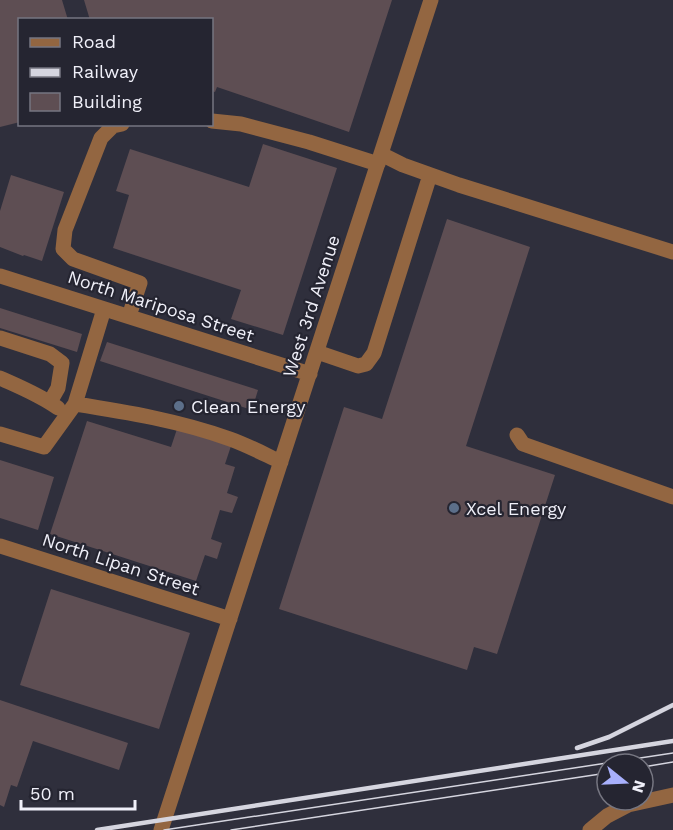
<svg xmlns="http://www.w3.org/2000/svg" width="673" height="830" font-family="'Work Sans',sans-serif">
  <rect width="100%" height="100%" fill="#2f2f3c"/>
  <path fill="#5e4e53" d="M0 0H62L68 20H20V122L0 127Z
    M84 0H392L349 132 217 87 215 92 212 91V20H90Z
    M263 144 337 168 283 335 231 319 241 290 113 248 129 195 116 191 130 149 249 187Z
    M11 175 64 192 42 261 24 255 23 256 0 247V211Z
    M447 219 530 247 466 446 555 475 497 654 474 647 467 670 279 609 344 407 382 419Z
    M0 308 82 334 77 352 0 328Z
    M107 342 258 390 252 410 100 361Z
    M87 421 171 447 177 429 231 446 225 464 235 467 227 493 238 497 232 513 220 510 211 539 222 543 217 559 205 555 196 581 50 534Z
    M0 460 54 477 38 530 0 518Z
    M51 589 190 633 159 729 20 685Z
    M0 700 128 743 119 770 33 741 17 787 11 785 4 807 0 805Z"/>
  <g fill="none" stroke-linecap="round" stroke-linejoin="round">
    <path stroke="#936641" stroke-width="15" d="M212 121 241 124 309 142 378 164
      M122 124 113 126 101 138 65 230 63 249 73 259 140 283 129 316
      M381 154 403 165 459 185 673 252
      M0 276 310 374
      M0 338 50 354 62 363 58 388 50 402
      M317 352 358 366 366 364 374 353 430 175
      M0 378C20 387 40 395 58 408
      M75 404C127 412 180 421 230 439 247 445 264 454 281 462
      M0 434 44 447 75 404 104 309
      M517 435 523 444 673 497
      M0 546 230 619
      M161 830 431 0
      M590 830 607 816 628 805 673 795"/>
    <path stroke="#d5d5df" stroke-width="1.5" d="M643 767 673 762
      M164 830 673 753
      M231 830 607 773"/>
    <path stroke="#d5d5df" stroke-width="4.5" d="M577 748 609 737 673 705
      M97 830 673 741"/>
  </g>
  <g fill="#5c6f8a" stroke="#252531" stroke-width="2">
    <circle cx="179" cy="406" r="6"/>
    <circle cx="454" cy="508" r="6"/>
  </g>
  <g text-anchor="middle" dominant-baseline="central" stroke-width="4.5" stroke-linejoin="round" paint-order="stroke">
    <g font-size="18" fill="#f0f0f9" stroke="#252531">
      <text transform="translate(161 306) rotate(18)">North Mariposa Street</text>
      <text transform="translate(311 306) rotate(-72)">West 3rd Avenue</text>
      <text transform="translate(121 564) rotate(18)">North Lipan Street</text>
    </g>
    <g font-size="18" fill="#f0f0f9" stroke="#252531" text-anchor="start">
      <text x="191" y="406">Clean Energy</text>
      <text x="466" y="508">Xcel Energy</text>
    </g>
  </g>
  <rect x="18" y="18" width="195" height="108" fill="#252531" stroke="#767681" stroke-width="1.5"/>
  <rect x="30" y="38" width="30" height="9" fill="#936641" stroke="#767681" stroke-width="1.5"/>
  <text x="72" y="48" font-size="18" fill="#f0f0f9">Road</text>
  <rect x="30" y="68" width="30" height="9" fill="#d5d5df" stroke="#767681" stroke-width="1.5"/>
  <text x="72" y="78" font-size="18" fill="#f0f0f9">Railway</text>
  <rect x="30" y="93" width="30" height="18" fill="#5e4e53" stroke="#767681" stroke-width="1.5"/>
  <text x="72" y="108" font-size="18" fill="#f0f0f9">Building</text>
  <g transform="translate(625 782) rotate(108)"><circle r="28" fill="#252531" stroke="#767681" stroke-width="1.5"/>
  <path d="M0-4.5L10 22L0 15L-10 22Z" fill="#a8b0fc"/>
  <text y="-9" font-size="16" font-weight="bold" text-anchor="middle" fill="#f0f0f9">N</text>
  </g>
  <path d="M21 800v9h114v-9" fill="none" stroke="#f0f0f9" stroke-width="3"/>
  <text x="30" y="800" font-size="18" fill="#f0f0f9" stroke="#252531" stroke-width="4.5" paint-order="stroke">50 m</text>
</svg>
